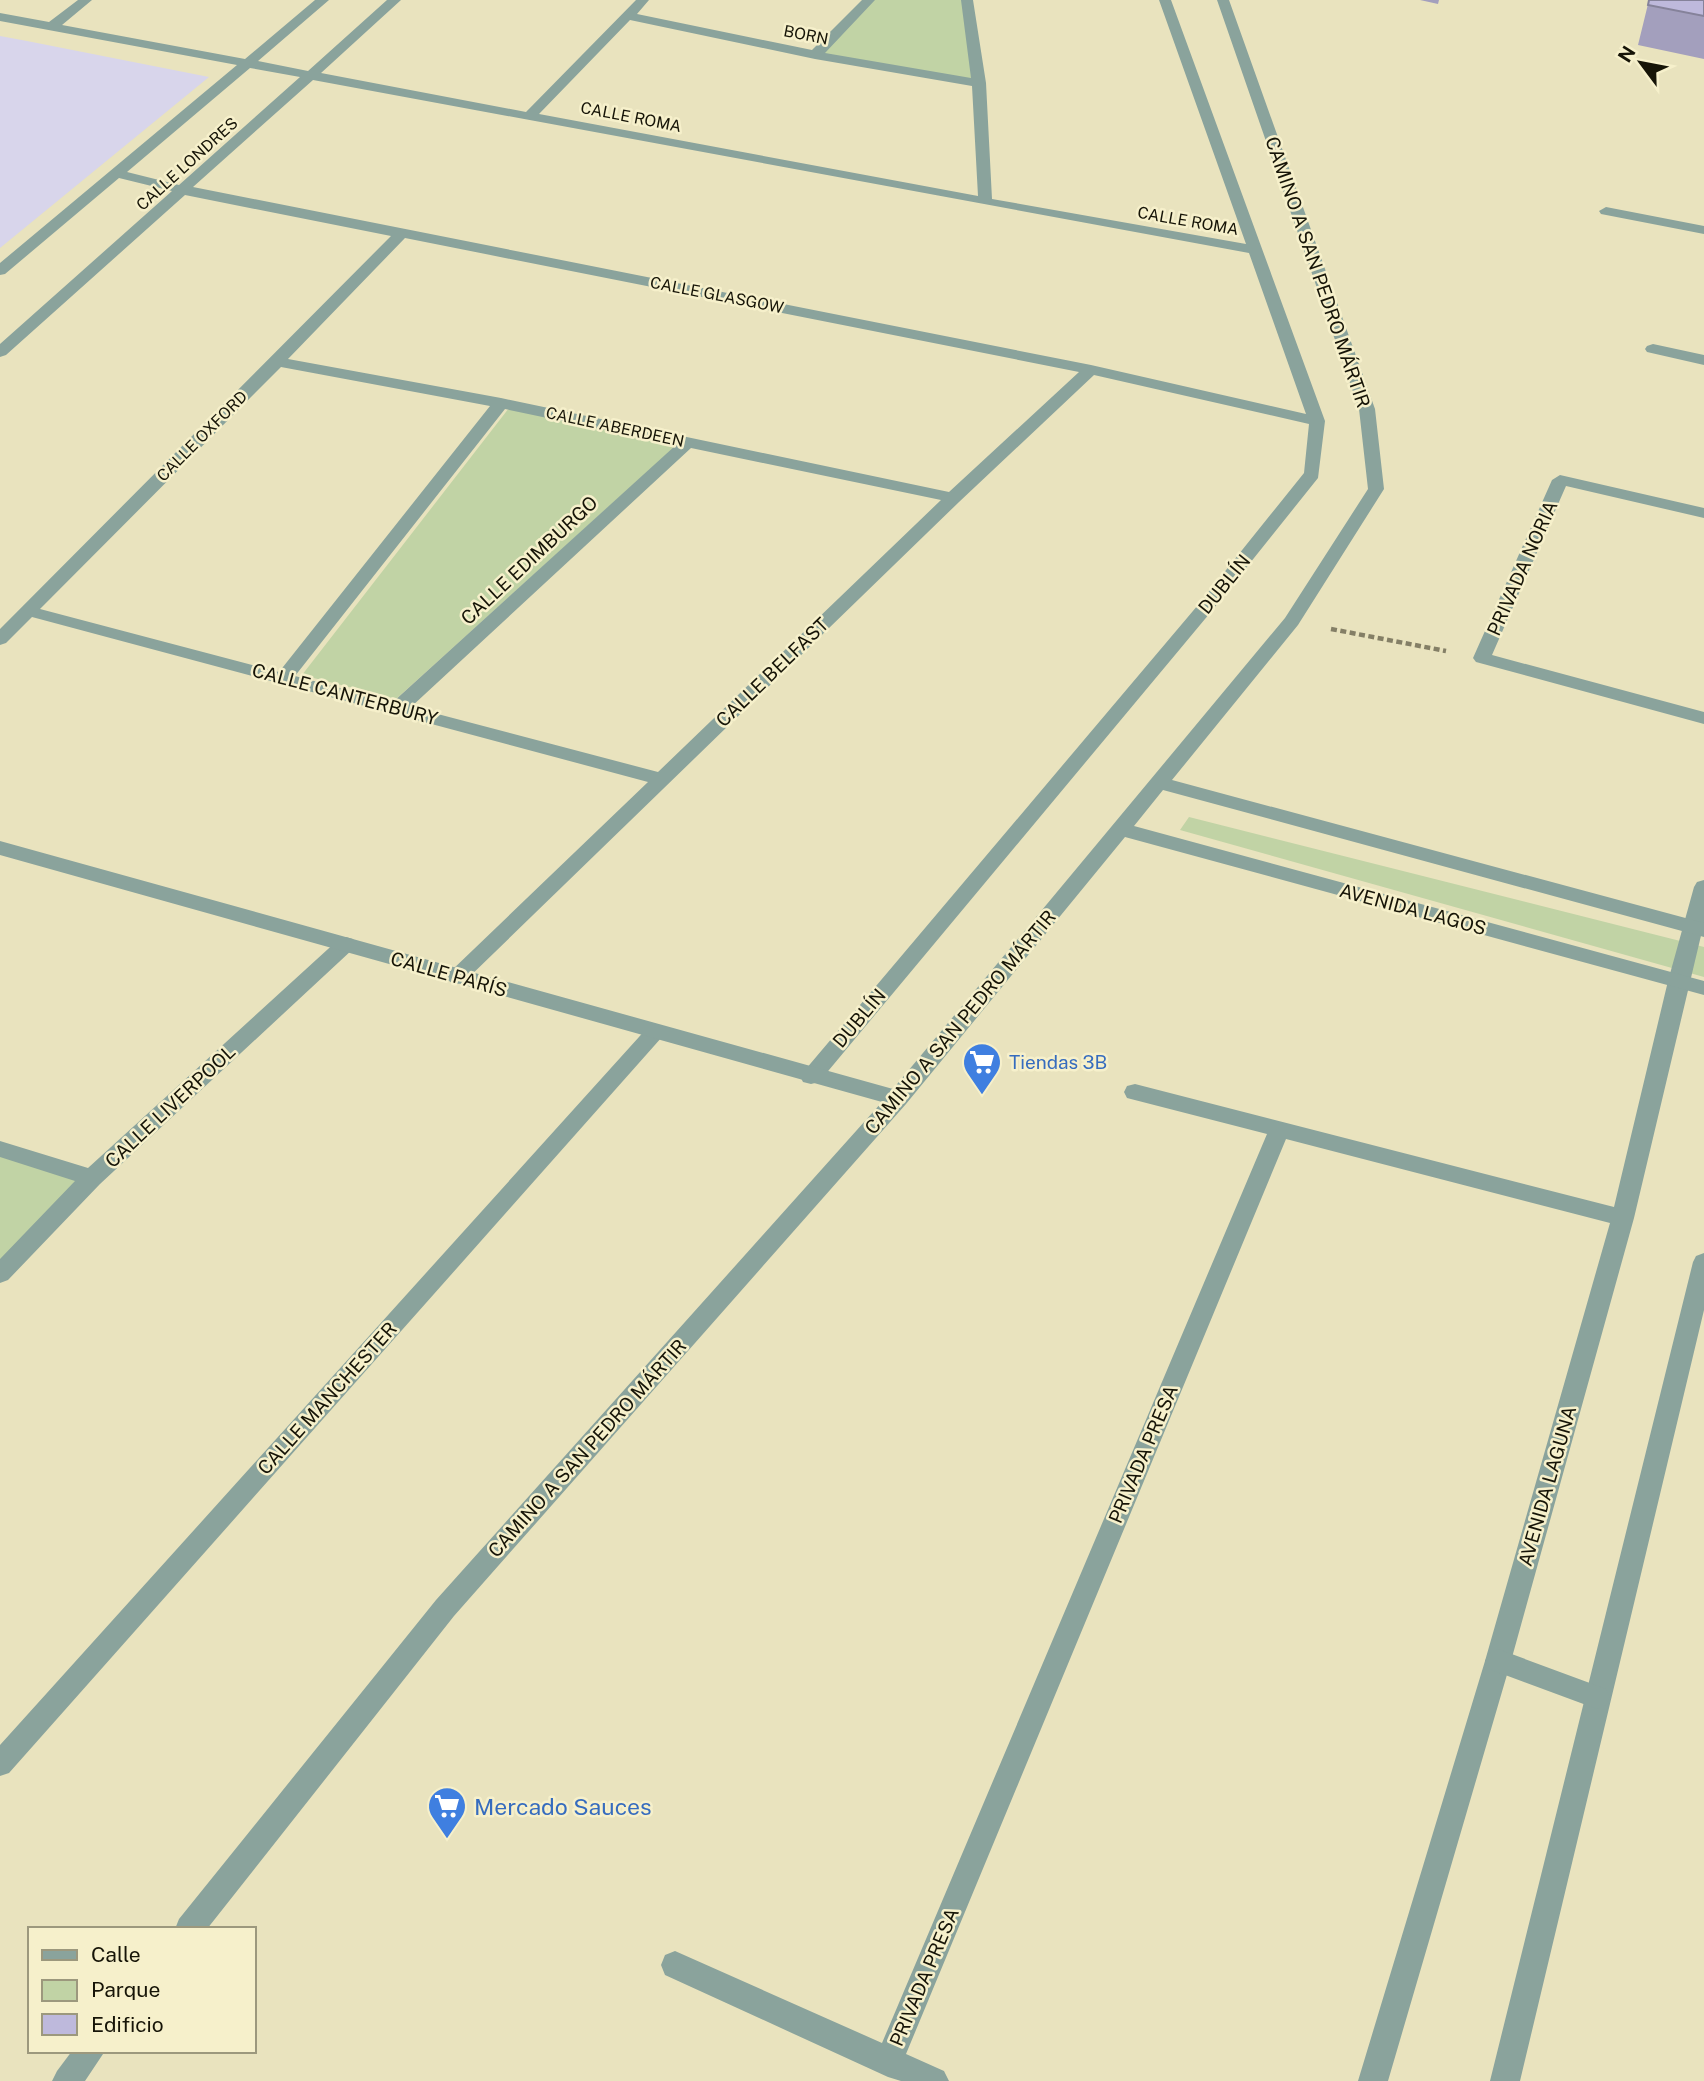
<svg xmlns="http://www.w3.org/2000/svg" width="1704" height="2081" font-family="'Public Sans',sans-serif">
  <rect width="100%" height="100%" fill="#e9e3be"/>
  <path fill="#d8d5eb" d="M0 36 27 41 209 77 0 248Z"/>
  <path fill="#c1d3a5" d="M869 0H967L979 83 815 55Z
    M509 408 677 445 396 699 302 675Z
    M1189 817 1704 947V977L1180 830Z
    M0 1149 92 1178 0 1274Z"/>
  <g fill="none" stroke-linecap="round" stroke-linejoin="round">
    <path stroke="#847f66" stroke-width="4.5" stroke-dasharray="6 3.5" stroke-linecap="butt" d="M1331 629 1446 651"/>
    <path fill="#8aa39c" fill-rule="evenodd" d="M78 0H92L62 25 245 59 315 0H329L258 61 308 71 387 0H401L321 73 526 112 636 0H649L637 14 812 50 862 0H875L825 53 971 78 961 0H973L986 83 992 199 1246 244 1159 0H1171L1325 421 1318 478 1210 613 819 1082 811 1084 803 1082 800 1076 1198 605 1304 473 1309 424 1094 375 959 502 464 982 457 984 450 982 447 977 450 972 648 782 32 617 6 643 0 645V629L391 236 185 195 6 355 0 357V344L172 191 119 178 5 274 0 275V263L237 65 0 21V13L49 22ZM630 20 815 59 972 86 978 196 539 114ZM250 68 300 77 179 185 127 172ZM313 80 1249 253 1306 414 1091 365 193 187ZM405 238 1079 372 949 492 501 398 288 359ZM281 367 490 406 279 672 40 609ZM505 409 676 445 393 702 295 676ZM691 448 941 500 658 772 411 707Z
      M1606 207 1704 226V234L1601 214 1599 211Z
      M1653 344 1704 355V365L1647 352 1645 349 1647 346Z
      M1560 475 1704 508V518L1566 486 1492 655 1704 712V724L1476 662 1473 658 1552 480Z
      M1704 880V923L1634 1218 1511 1661 1388 2081H1358L1485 1661 1610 1223 1286 1139 906 2054 944 2071 949 2081H901L888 2077 665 1975 661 1965 665 1955 675 1951 882 2043 1267 1134 1127 1098 1124 1092 1127 1086 1135 1084 1614 1207 1668 981 1694 887 1697 882Z
      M346 937 353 939 356 944 353 949 100 1184 8 1280 0 1283V1259L75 1181 0 1157V1141L88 1168 339 939Z
      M655 1024 662 1027 665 1032 662 1037 9 1773 0 1776V1745L648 1027Z
      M1704 1253V1310L1520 2081H1490L1693 1262 1696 1256Z"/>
    <path fill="#8aa39c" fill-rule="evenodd" d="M1217 0H1229L1375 409 1384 489 1298 625 1172 780 1704 923V937L1163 790 1134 826 1704 981V995L1125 837 906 1104 454 1616 207 1929H175L179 1919 436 1600 882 1102 0 855V841L893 1089 1285 618 1368 489 1359 409Z
      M1498 1649 1606 1689 1610 1697 1606 1705 1597 1709 1489 1669 1485 1661 1489 1653Z
      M72 2051H105L85 2081H52L57 2071Z"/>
  </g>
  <path fill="#a39fbd" d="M1420 0H1439L1438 4Z
    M1649 0H1704V59L1638 45Z"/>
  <path fill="#beb9dc" stroke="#85829a" stroke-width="2" d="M1649 0H1704V16L1648 5Z"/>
  <defs>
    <symbol id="supermarket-pin" viewBox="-11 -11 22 30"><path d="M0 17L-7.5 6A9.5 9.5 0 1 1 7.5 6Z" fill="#3f7fe0" stroke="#f6f0cb"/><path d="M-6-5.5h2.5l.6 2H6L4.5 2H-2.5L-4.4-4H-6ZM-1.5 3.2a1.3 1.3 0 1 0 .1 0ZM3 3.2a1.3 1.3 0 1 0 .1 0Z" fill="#fff"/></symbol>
  </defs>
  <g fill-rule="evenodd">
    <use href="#supermarket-pin" x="960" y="1040" width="44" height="60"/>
    <use href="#supermarket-pin" x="425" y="1784" width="44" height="60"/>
  </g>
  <g text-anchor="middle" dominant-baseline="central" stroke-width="5" stroke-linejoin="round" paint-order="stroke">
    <g font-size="16" fill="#161407" stroke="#f6f0cb">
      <text transform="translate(806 35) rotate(11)">BORN</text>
      <text transform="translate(631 117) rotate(11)">CALLE ROMA</text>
      <text transform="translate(187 164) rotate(-42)">CALLE LONDRES</text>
      <text transform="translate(1188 221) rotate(10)">CALLE ROMA</text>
      <text transform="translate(717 295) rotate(11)">CALLE GLASGOW</text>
      <text transform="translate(615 427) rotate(12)">CALLE ABERDEEN</text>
      <text transform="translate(202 436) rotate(-45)">CALLE OXFORD</text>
    </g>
    <g font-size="19" fill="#161407" stroke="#f6f0cb">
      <text transform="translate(1318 272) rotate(71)">CAMINO A SAN PEDRO MÁRTIR</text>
      <text transform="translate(529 560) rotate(-43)">CALLE EDIMBURGO</text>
      <text transform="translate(1522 568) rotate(-66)">PRIVADA NORIA</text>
      <text transform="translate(1224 584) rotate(-51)">DUBLÍN</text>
      <text transform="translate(772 672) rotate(-44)">CALLE BELFAST</text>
      <text transform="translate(345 694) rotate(15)">CALLE CANTERBURY</text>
      <text transform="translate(1413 909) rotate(15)">AVENIDA LAGOS</text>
      <text transform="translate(449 974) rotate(16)">CALLE PARÍS</text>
      <text transform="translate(859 1018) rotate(-50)">DUBLÍN</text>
      <text transform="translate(960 1022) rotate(-50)">CAMINO A SAN PEDRO MÁRTIR</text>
      <text transform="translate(170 1106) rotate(-43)">CALLE LIVERPOOL</text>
      <text transform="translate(327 1398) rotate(-48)">CALLE MANCHESTER</text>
      <text transform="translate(587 1448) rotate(-48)">CAMINO A SAN PEDRO MÁRTIR</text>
      <text transform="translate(1143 1454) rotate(-67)">PRIVADA PRESA</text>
      <text transform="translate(1547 1486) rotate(-74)">AVENIDA LAGUNA</text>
      <text transform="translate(924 1977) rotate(-67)">PRIVADA PRESA</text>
    </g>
    <g font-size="19" fill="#366cbe" stroke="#f6f0cb" text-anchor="start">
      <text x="1009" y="1062">Tiendas 3B</text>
    </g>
    <g font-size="23" fill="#366cbe" stroke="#f6f0cb" text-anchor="start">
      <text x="474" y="1806">Mercado Sauces</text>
    </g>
  </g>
  <rect x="28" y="1927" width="228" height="126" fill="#f6f0cb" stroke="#9c987d" stroke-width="2"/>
  <rect x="42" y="1950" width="35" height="10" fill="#8aa39c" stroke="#9c987d" stroke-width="2"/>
  <text x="91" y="1962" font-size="21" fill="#161407">Calle</text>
  <rect x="42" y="1980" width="35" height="21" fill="#c1d3a5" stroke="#9c987d" stroke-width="2"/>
  <text x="91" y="1997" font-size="21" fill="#161407">Parque</text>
  <rect x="42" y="2014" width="35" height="21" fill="#beb9dc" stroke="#9c987d" stroke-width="2"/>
  <text x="91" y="2032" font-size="21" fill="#161407">Edificio</text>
  <g transform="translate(1641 63) rotate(302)" stroke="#f6f0cb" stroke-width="5" paint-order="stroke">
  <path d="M0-5L12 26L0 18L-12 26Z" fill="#161407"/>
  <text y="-10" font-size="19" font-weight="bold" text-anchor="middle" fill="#161407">N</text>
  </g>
</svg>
